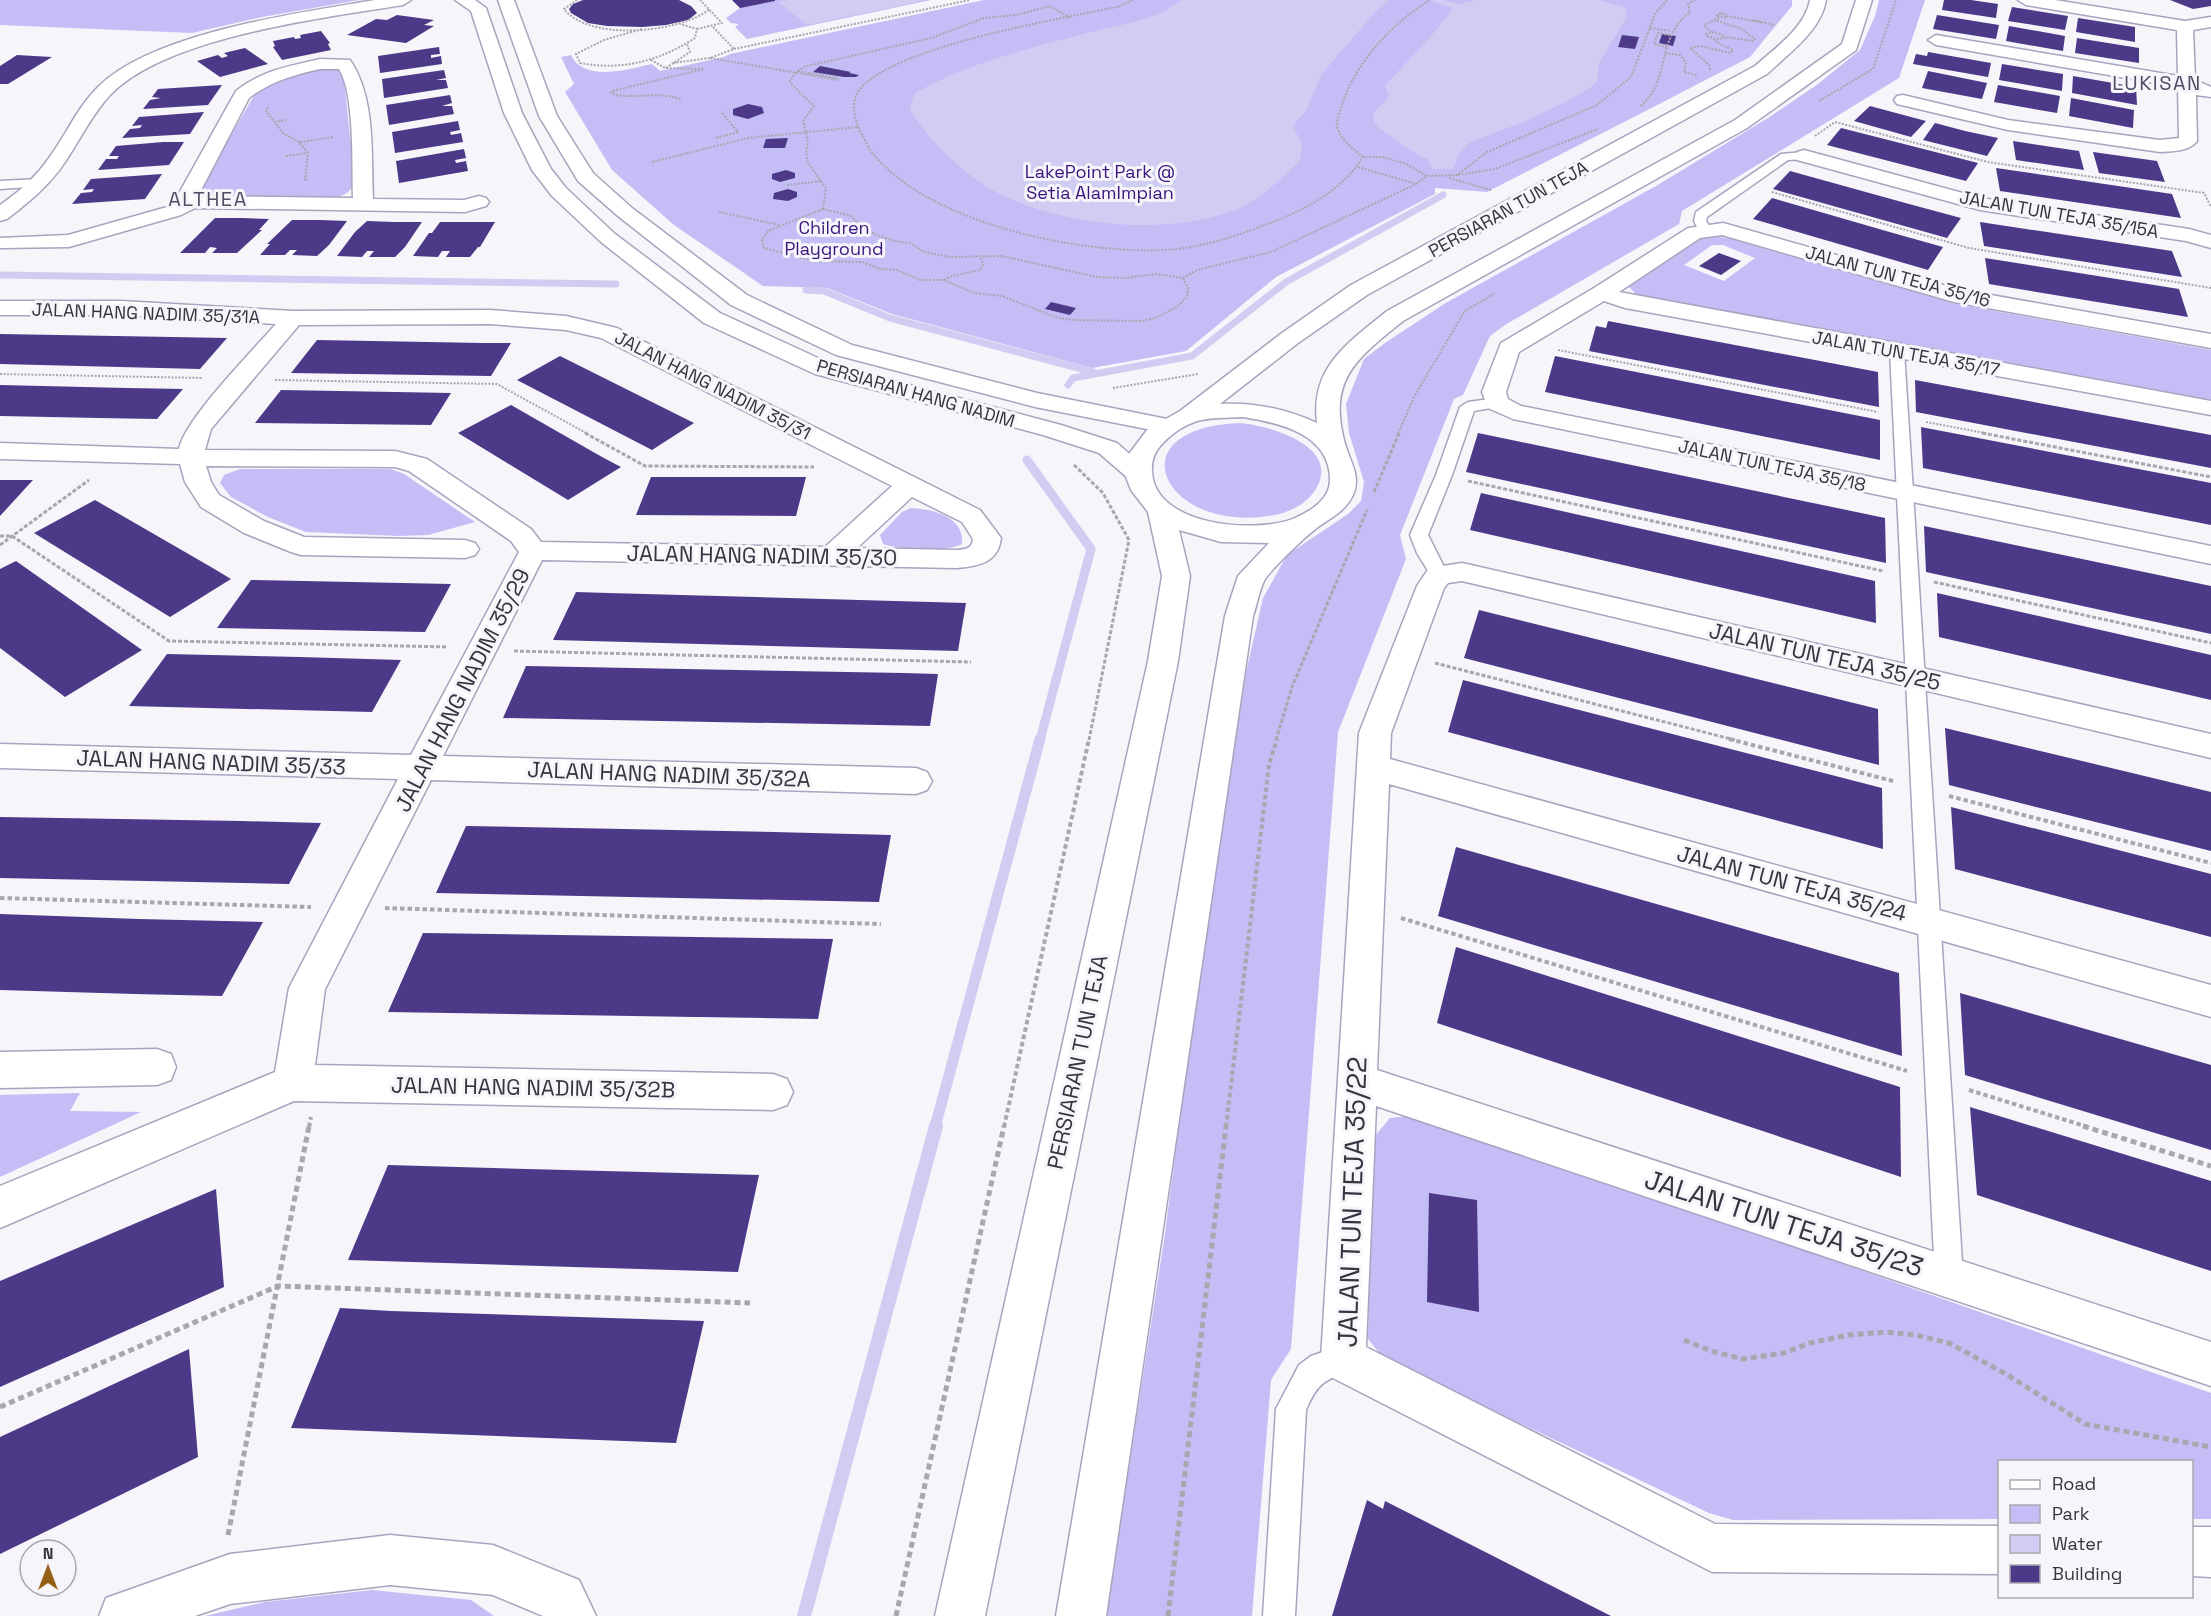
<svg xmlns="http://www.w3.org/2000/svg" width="2211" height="1616" font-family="'Space Grotesk',sans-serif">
  <rect width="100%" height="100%" fill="#f5f5fa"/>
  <path fill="#c5bdf5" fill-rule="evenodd" d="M0 0H359L262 17 192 33 0 25Z
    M732 0H931L747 39 735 27 739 24 731 23 726 18 740 8Z
    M984 0H1792V6L1750 57 1634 117 1487 192 1435 188V194L1276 277 1186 351 1092 368 892 314 827 288 763 286 674 225 612 170 565 92 574 84 561 57 571 55C584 83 629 69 652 64L660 71 724 57 730 54Z
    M1879 0H1925L1899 78 1682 211 1679 224 1505 325 1490 336 1463 395 1454 399 1400 535 1406 559 1338 732 1291 1349 1271 1380 1252 1616H1106L1165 1234 1195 1001 1247 668 1263 598 1287 555 1348 514 1361 501 1364 482 1349 433 1346 404 1364 359 1385 343 1444 304 1656 186 1768 118 1818 84 1860 50 1875 16Z
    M328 67 343 71 355 183C349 195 340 197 328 199L224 197 214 195 203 187 204 182 256 92C277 76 302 73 328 67Z
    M1714 236 1732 239 1956 304 2211 350V402L1638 296 1628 286 1634 279 1703 238ZM1712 245H1723L1755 258 1724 281 1684 265Z
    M1239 423C1267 425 1340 445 1317 487 1307 505 1287 514 1268 516 1164 532 1113 429 1239 423Z
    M240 469H391L404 474 475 522 428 535 399 536 306 532 268 517 231 497 220 483 224 475Z
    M911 508C933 509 965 517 962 544 945 553 902 550 883 544L880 535 902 512Z
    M80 1093 70 1111 141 1112 0 1177V1095Z
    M1418 1115 2211 1393V1519H2192V1462H2000L1999 1519 1733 1520 1709 1513 1384 1359 1368 1339 1373 1138 1390 1118Z
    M372 1590 471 1600 494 1616H205L265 1602Z"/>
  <path fill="#d1cdf2" d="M788 0H921L922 1 807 25 779 2Z
    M1181 0H1389L1374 13 1321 75 1307 109 1293 126 1302 145 1300 161C1281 179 1260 200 1235 210 1166 237 1059 226 994 191 964 174 927 139 910 109L914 94C967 63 1028 49 1087 33 1117 25 1157 21 1181 0Z
    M1477 0H1598L1625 7 1627 17 1599 63 1597 81 1591 87 1566 102 1521 123 1470 142 1459 154 1453 169H1432L1429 160C1422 158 1377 129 1375 123 1373 121 1374 117 1373 114L1389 96 1385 86C1396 73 1453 16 1454 5Z"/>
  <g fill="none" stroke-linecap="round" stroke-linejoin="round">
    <path stroke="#d1cdf2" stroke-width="5" d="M1435 0 1466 9"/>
    <path stroke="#d1cdf2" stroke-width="7" d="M0 275 616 284
      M806 290 824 291 890 318 1093 372
      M1068 385 1073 378 1192 356 1286 282 1443 195"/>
    <path stroke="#d1cdf2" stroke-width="9" d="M1027 460 1091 549 1040 740"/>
    <path stroke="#d1cdf2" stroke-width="11" d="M935 1127 1040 739"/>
    <path stroke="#d1cdf2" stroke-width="14" d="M804 1616 936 1126"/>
  </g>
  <path fill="#4c3988" d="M583 0H679L691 6 697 13 688 20 666 25 642 27 607 26 588 23 571 13 569 9 573 4Z
    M732 0H775V1L740 8Z
    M1944 0H1971L1998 4 1996 18 1942 10Z
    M2170 0H2211V6L2193 9Z
    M2012 7 2068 16 2065 30 2008 21Z
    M397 15 434 20 424 25 434 26 406 43 347 35 376 19 387 20Z
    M1937 15 1999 25 1996 39 1933 29Z
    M2078 18 2135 27V42L2076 32Z
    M2009 26 2065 36 2063 51 2006 41Z
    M321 31 330 43 328 44 331 50 282 60 273 47 275 46 273 41 294 37 295 39 301 38 300 35Z
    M1662 34 1676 36 1673 46 1659 43Z
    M1622 35 1639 37 1635 49 1618 47Z
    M2077 38 2139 48V63L2075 53Z
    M439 47 440 54 431 55V58L441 56 442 64 380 73 378 56Z
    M245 48 268 64 220 77 197 61 218 55 222 58 228 56 224 53Z
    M1928 52 1991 63 1988 77 1913 64 1916 54 1927 56Z
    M17 55 34 56 52 57 8 84H0V66Z
    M2002 64 2063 74 2062 91 1999 80Z
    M820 66 851 72 849 73 859 75 856 77H844L813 72Z
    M444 70 446 78 436 80H446L448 88 384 98 382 79Z
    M1928 71 1987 83 1982 99 1922 88Z
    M2073 76 2136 87 2137 105 2072 93Z
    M222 85 208 105 143 109 150 100 161 98 152 97 158 89Z
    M1998 85 2060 96 2057 113 1994 102Z
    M450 95 452 103 442 106H452L454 114 389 125 386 105Z
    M2071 98 2134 110 2133 128 2069 116Z
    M748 104 762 107 764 113 748 119 733 115V109Z
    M1870 106 1896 113 1926 121 1911 137 1854 121Z
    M204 112 190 134 122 138 130 129 140 128 142 125 132 126 139 117Z
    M458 121 460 130 450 132 451 135 461 133 463 142 395 153 392 132Z
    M1935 123 1965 131 1998 138 1987 156 1923 140Z
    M1841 128 1908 145 1978 163 1966 181 1827 145Z
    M788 138 785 148H763L766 139Z
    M2013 141 2079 151 2084 170 2016 160Z
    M163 142H184L169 165 98 170 106 159H117L119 156H109L116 146Z
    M464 149 466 158 455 160 456 163 466 161 468 171 399 183 396 161Z
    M2093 152 2157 161 2165 182 2099 173Z
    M1996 168 2172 194 2181 218 2000 191Z
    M786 170 795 173V178L780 182 772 179V174Z
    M1790 171 1909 204 1961 218 1947 238 1773 189Z
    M162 174 145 199 72 204 81 193 92 192 94 189 83 190 91 179Z
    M788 189 797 192V197L788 201 773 199 774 193Z
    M1772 198 1893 233 1943 247 1928 270 1753 219Z
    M215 218H242L269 219 259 230H262L237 253H212L217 248 210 247 205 253H180Z
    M292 220H320L347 221 329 245 317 256 292 255 297 250H290L285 255H260L270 244H267Z
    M367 221 394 222H422L405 247 395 257H369L374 251H367L362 257 337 256 355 232Z
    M440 222H495L480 247H478L470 257H446L450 251H442L438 257 413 256 429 233H432Z
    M1980 222 2172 251 2182 277 1984 246Z
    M1719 253 1741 261 1721 275 1699 266Z
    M1985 258 2179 289 2188 317 1989 284Z
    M1051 302 1076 308 1070 315 1045 309Z
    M1608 321 1878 372 1879 407 1589 351 1596 326 1606 328Z
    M0 334 172 337 227 338 200 369 0 364Z
    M317 340 483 343H511L491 376 291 373Z
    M560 356 694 423 652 450 517 380Z
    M1555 356 1880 420V460L1545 392Z
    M1915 380 2211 435V468L1916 412Z
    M0 385 127 388 183 389 157 419 99 418 0 416Z
    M281 390 395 392 451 393 431 425 255 423Z
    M511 405 602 457 621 467 568 500 458 433Z
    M1921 427 2211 483V525L1923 468Z
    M1478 433 1885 518 1886 563 1466 472Z
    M651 477H806L796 516 636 515Z
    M0 480H33L0 516Z
    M1481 493 1875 581 1876 623 1470 530Z
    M95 500 211 567 231 579 170 617 34 533Z
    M1924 526 2211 586V634L1926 572Z
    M16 561 50 585 142 650 65 697 0 648V569Z
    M251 580 451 584 425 632 217 628Z
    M576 592 608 593 966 603 958 651 553 640Z
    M1937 593 2211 655V700L1939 637Z
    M1479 610 1878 709 1879 765 1464 658Z
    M167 654 300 657 401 660 372 712 129 706Z
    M526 666 903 673 938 674 930 726 503 718Z
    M1463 680 1882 788 1883 849 1448 732Z
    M1945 728 2211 792V851L1949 785Z
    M1951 807 2211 874V937L1955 869Z
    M0 817 241 821 321 823 289 884 0 878Z
    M466 826 774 832 891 835 879 902 436 893Z
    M1456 847 1899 973 1902 1056 1438 916Z
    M0 914 139 919 263 922 222 996 135 994 0 990Z
    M423 933 627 936 833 939 818 1019 388 1012Z
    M1456 947 1900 1087 1901 1177 1437 1023Z
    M1960 993 2211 1065V1150L1965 1075Z
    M1970 1107 2211 1181V1271L1977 1195Z
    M388 1165 527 1169 759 1175 738 1272 348 1260Z
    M216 1189 224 1287 0 1387V1281Z
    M1429 1193 1477 1200 1479 1312 1427 1302Z
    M340 1308 391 1311 704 1321 676 1443 291 1428Z
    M189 1349 198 1457 0 1554V1437Z
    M1367 1500 1383 1509 1385 1501 1611 1616H1332Z"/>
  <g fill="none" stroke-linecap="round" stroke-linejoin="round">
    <defs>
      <path id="service" d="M1804 152 1808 153V159L1788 160 1707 217 1706 221 1712 230 1705 234 1700 233 1694 221 1696 212 1781 154Z
        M39 179 43 180 45 183 43 186 0 189V181Z
        M1897 347 1904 351 1963 1278 1959 1288 1949 1292 1939 1288 1935 1278 1890 351Z
        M1497 398 1502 400 1505 403 1502 406 1474 411 1452 475 1428 535 1448 575 1445 579H1433L1417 553 1410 535 1436 475 1460 407 1468 402Z
        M1343 1345 1353 1349 1357 1359 1353 1369C1326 1380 1318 1381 1306 1410L1295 1616H1263L1276 1409 1299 1365 1311 1356Z"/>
      <path id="minor" d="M375 0H411L403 5C324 18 168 36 111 94 92 114 80 140 65 162 49 186 29 202 7 219L0 221V205C19 192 36 177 49 158 66 135 78 106 99 86 155 32 299 13 375 0Z
        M2018 0H2055L2185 21 2211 17V27L2193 30 2195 80 2211 87V97L2196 95 2197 141C2188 152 2173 151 2160 152L2008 130 1897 104 1894 100 1897 96 1903 95 2008 120 2160 140 2179 138 2178 87 1936 45 1928 40 1936 35 2178 76 2177 30 2026 5Z
        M320 59 350 60C376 98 371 155 373 199L464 200 479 196 486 198 489 202 486 206 465 212 195 208 181 215 69 247 0 248V238L68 235 167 207 180 200 178 195 236 91C261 71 289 66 320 59ZM320 69H339C355 94 352 167 353 198L198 196 249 98C271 81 294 75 320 69Z
        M1804 150 1981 198 2189 229 2211 235V248L2186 241 1980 210 1797 160 1795 156 1797 152Z
        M1723 223 1957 289 2211 334V348L1954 302 1722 235 1700 238 1619 292 2211 401V415L1625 308 1604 301 1519 352 1506 392 1508 399 1521 406 2211 546V564L1513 419 1488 408 1482 392 1501 343 1594 288 1688 228Z
        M0 301H121L293 311 490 310 566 316 617 328 980 510 1001 538C998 563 978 566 957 568L542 560 443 756 916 768 927 772 932 781 927 790 916 794 431 780 325 989 315 1065 773 1074 787 1079 793 1092 787 1105 773 1110 294 1101 0 1228V1186L275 1072 289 988 398 779 0 768V744L411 755 519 552 511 541 409 471 395 467 206 466 211 482 219 495 264 521 304 537 465 540 475 543 479 549 475 555 465 558 301 555 291 552 244 533 201 507 185 482 180 464 0 459V443L179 449C184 420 254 349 276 324L121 315H0ZM490 324 566 330 601 338 892 486 825 547 541 542 531 529 427 459 395 451 205 450 211 429 299 325ZM912 497 962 522 973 539C972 549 966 549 957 550L857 548Z
        M1462 563 2211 734V758L1462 581 1448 583 1444 588 1391 733 1390 759 2211 985V1017L1389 784 1377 1070 2211 1342V1386L1376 1106 1366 1347 1715 1524 2000 1526V1574L1712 1572 1327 1375 1321 1359 1359 733 1417 586 1429 568Z
        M157 1049 171 1054 176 1067 171 1080 157 1085 0 1088V1052Z
        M2192 1527H2211V1577L2192 1576Z
        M390 1535 493 1545 579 1580 596 1616H543L493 1595 390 1585 230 1604 195 1616H99L106 1598 230 1554Z"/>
      <path id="tertiary" d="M455 0H475L486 8 522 113 551 169 566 188 615 234 720 313 831 364 1061 425 1117 443 1151 473 1147 479 1138 481 1129 479 1099 453 1043 435 815 374 704 323 601 242 552 196 532 170 504 113 471 11Z
        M498 0H514L557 116 593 173 632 208 747 295 852 345 1037 393 1167 419 1176 421 1179 426 1176 431 1167 433 1035 407 836 355 731 305 618 216 578 181 539 116Z"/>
      <path id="primary" d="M1810 0H1826C1821 31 1789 53 1767 74L1367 295 1298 343 1220 404C1254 402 1286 409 1317 423 1310 367 1348 343 1387 311L1735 120 1842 44 1856 0H1872L1856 50 1747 128 1403 321C1356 359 1326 380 1346 447 1351 463 1361 477 1353 495 1344 514 1327 519 1313 531 1303 539 1269 571 1264 581 1259 591 1257 605 1253 616L1106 1616H1056L1225 616 1238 576 1269 543 1221 542 1179 530 1190 576 1178 661 985 1616H935L1148 661 1162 576 1148 512 1131 490 1126 477V465L1129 454 1147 430 1180 411 1282 333 1351 285 1755 66C1775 48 1805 28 1810 0ZM1243 417C1280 423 1330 434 1330 480 1330 499 1311 511 1295 518 1257 534 1155 527 1152 472 1151 460 1155 451 1163 443 1172 433 1185 425 1197 421 1212 417 1228 418 1243 417Z"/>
    </defs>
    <use href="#service" stroke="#a7a4be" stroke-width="3"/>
    <use href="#minor" stroke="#a7a4be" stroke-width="3"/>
    <use href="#tertiary" stroke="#a7a4be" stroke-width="3"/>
    <use href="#primary" stroke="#a7a4be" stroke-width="3"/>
    <path stroke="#a8a7af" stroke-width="2" stroke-dasharray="2 1.5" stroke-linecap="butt" d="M577 0 564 9C590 42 679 33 710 9
      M1132 0 1121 6C1061 19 898 45 860 89 849 102 855 123 863 136 866 142 869 150 874 155 933 226 1090 257 1177 249 1211 245 1241 234 1273 222 1308 208 1342 190 1363 157H1383L1406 164 1427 176 1457 175 1487 152 1597 105 1631 77 1655 14 1667 0
      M1721 13 1725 14 1726 17 1716 16Z
      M1727 16 1753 21
      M1719 17 1715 20 1742 29 1755 39 1753 41 1725 37
      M1754 20 1761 22 1753 21Z
      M1761 22 1775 25
      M713 27 734 49
      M1650 28 1671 31
      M642 29 604 40 576 54 580 63C622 71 659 61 695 38L697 29 680 24
      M697 29 722 23 700 0
      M1711 32 1704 25 1715 20
      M1712 32 1721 34 1725 38 1715 39 1707 36 1706 34Z
      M1667 47 1654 44 1658 33 1670 35
      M1665 53 1680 55 1686 63 1684 72 1698 76
      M651 60 665 68 704 69 616 90 611 92 612 94C636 100 660 90 682 100
      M673 63 710 58 734 49 970 0
      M666 68 690 52 687 44
      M1710 70 1709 65 1690 48 1700 46 1731 53 1733 50 1716 42 1715 39
      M798 71 836 78 839 76
      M1819 101 1873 69 1896 0
      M1641 106C1647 99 1654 92 1657 83 1667 56 1665 31 1690 12L1688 4 1695 0
      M268 107 266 111 283 133 299 142 308 153 305 179 307 180
      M274 122 286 120
      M1815 136 1835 122 1988 162 2204 193 2211 207
      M716 138 738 132 721 112
      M300 142 334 137
      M286 156 307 153
      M1363 157C1354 150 1343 141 1338 130 1335 124 1339 115 1341 108 1354 64 1391 24 1430 0
      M652 162 748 138 858 127
      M1358 167 1416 184
      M1458 175 1495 169 1598 129
      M1449 178 1491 190
      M787 185 822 181
      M1772 192 1969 248 2211 288
      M823 209 826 188 808 163 806 153 808 142 803 121 814 106 792 85 790 81 797 71 807 66 931 38 984 18 1016 15 1050 6 1071 18
      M823 209 851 216 863 228 877 235 894 241 910 243 924 252 950 257 1001 256 1097 277 1125 278 1156 274 1183 278 1188 288 1187 297 1177 307 1155 318 1141 321 1072 320 1058 318 1002 296 974 293 944 280H920L897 270 880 269 862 262 814 261 764 248 762 240 768 231Z
      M719 212 780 225
      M1183 278 1197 270 1271 252 1416 184 1427 176
      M944 280 952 276 980 270 983 265 981 258
      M1558 350 1878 412
      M0 374 203 378
      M275 380 497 384 588 434
      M1113 388 1198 374
      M1926 422 1990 434
      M1398 434 1415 395 1465 311 1495 293"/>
    <path stroke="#a8a7af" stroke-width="3" stroke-dasharray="4 2" stroke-linecap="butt" d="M585 433 645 466 814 467
      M1982 433 2211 477
      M1074 465 1103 493 1129 540 1089 740
      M1468 481 1883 571
      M1374 492 1399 433
      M0 536H12L169 641 448 647
      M0 545 89 480
      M1934 582 2211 643
      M514 651 971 662
      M1435 663 1735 740
      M1276 740 1292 687 1367 510"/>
    <path stroke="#a8a7af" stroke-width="4" stroke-dasharray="4.5 3" stroke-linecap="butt" d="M1729 739 1893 781
      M1949 796 2211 863
      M0 898 311 907
      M385 908 881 924
      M1401 918 1907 1071
      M1969 1090 2088 1127
      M309 1127 311 1117
      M1004 1127 1089 739
      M1226 1127 1269 765 1277 739"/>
    <path stroke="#a8a7af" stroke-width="5" stroke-dasharray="6 4" stroke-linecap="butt" d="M2083 1126 2211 1166
      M1684 1340 1711 1351 1743 1359 1784 1353 1810 1343 1849 1335 1886 1332 1916 1335 1949 1343 2006 1374 2085 1424 2211 1447
      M0 1407 278 1286 750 1303
      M228 1535 309 1126
      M896 1616 1004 1126
      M1168 1616 1226 1126"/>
    <use href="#service" fill="#fff" fill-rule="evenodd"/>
    <use href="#minor" fill="#fff" fill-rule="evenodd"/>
    <use href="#tertiary" fill="#fff" fill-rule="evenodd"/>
    <use href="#primary" fill="#fff" fill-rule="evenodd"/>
    <path stroke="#a8a7af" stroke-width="2" stroke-dasharray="2 1.5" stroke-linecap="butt" d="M710 58 839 80"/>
  </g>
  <g text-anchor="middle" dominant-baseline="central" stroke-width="6" stroke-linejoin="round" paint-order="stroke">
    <g font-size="18" fill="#3b167d" stroke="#f5f5fa">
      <text x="1100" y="171">LakePoint Park @<tspan x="1100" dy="21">Setia AlamImpian</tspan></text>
      <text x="834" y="227">Children<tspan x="834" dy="21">Playground</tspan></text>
    </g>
    <g font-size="18" fill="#36343f" stroke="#f5f5fa">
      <text transform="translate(1508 209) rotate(-29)">PERSIARAN TUN TEJA</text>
      <text transform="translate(2059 214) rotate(10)">JALAN TUN TEJA 35/15A</text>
      <text transform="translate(1898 276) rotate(15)">JALAN TUN TEJA 35/16</text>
      <text transform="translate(146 313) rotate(2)">JALAN HANG NADIM 35/31A</text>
      <text transform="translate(1906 353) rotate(10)">JALAN TUN TEJA 35/17</text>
      <text transform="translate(713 385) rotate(27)">JALAN HANG NADIM 35/31</text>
      <text transform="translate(916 393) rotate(16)">PERSIARAN HANG NADIM</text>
      <text transform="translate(1772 465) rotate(12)">JALAN TUN TEJA 35/18</text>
    </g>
    <g font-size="20" letter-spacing="1.5" fill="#504d64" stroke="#f5f5fa">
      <text x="2157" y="83">LUKISAN</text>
      <text x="208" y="199">ALTHEA</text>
    </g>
    <g font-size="22" fill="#36343f" stroke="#f5f5fa">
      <text transform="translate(762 555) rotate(1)">JALAN HANG NADIM 35/30</text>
      <text transform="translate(1825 656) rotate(13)">JALAN TUN TEJA 35/25</text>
      <text transform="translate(462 690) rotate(-63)">JALAN HANG NADIM 35/29</text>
      <text transform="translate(211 762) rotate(2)">JALAN HANG NADIM 35/33</text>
      <text transform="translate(669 774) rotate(2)">JALAN HANG NADIM 35/32A</text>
      <text transform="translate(1792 883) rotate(15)">JALAN TUN TEJA 35/24</text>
      <text transform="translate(1077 1062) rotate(-78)">PERSIARAN TUN TEJA</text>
      <text transform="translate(533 1087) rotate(1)">JALAN HANG NADIM 35/32B</text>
    </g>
    <g font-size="27" fill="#36343f" stroke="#f5f5fa">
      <text transform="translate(1352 1202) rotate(-88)">JALAN TUN TEJA 35/22</text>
      <text transform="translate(1784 1223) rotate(18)">JALAN TUN TEJA 35/23</text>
    </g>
  </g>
  <rect x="1998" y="1460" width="195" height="138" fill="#f5f5fa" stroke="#a9a8af" stroke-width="1.5"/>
  <rect x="2010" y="1480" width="30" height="9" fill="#ffffff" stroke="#a9a8af" stroke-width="1.5"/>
  <text x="2052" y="1490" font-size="18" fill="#36343f">Road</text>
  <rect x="2010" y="1505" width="30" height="18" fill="#c5bdf5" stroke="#a9a8af" stroke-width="1.5"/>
  <text x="2052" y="1520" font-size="18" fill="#36343f">Park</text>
  <rect x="2010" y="1535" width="30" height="18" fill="#d1cdf2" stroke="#a9a8af" stroke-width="1.5"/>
  <text x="2052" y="1550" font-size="18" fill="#36343f">Water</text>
  <rect x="2010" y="1565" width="30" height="18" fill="#4c3988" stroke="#a9a8af" stroke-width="1.5"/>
  <text x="2052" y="1580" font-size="18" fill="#36343f">Building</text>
  <g transform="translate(48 1568)"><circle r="28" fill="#f5f5fa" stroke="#a9a8af" stroke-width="1.5"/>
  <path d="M0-4.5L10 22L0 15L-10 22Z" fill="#956016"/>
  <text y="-9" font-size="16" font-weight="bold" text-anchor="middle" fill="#36343f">N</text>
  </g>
</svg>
